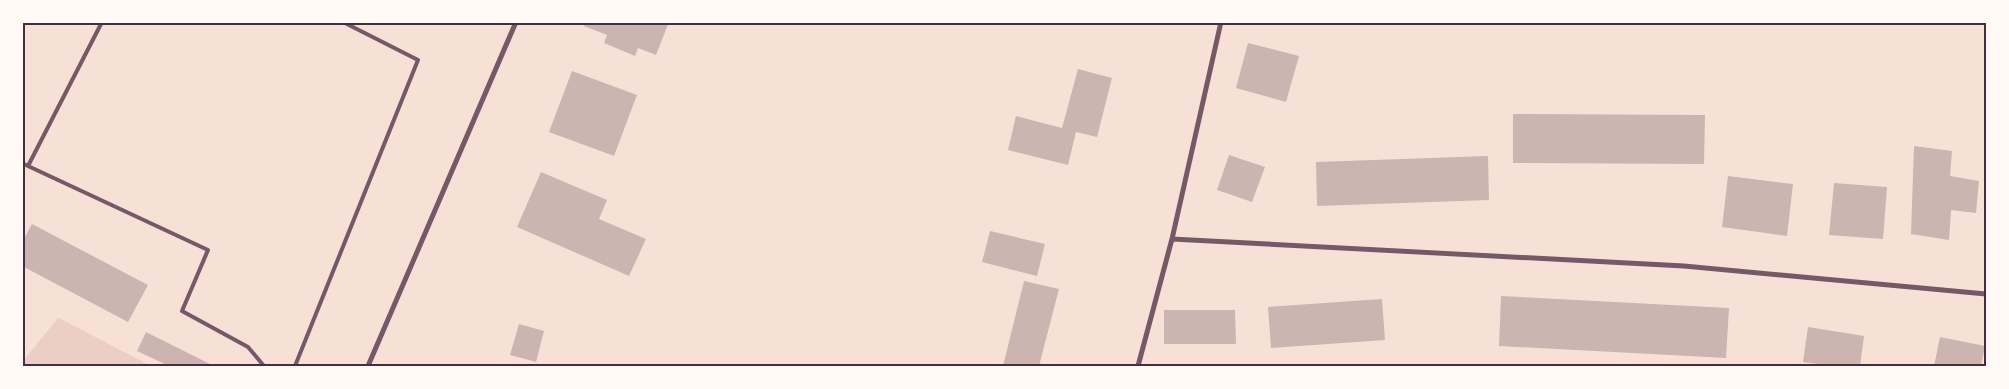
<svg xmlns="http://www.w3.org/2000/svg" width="2009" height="389" font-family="Roboto,sans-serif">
  <rect width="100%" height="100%" fill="#f7e1d7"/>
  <path fill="#ebcfc5" d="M58 318H59L151 366H23V361Z"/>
  <path fill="#ccb4b1" d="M585 22H669L656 55 638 48 635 56 604 43 607 35 584 26Z
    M1248 43 1299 56 1286 102 1236 88Z
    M1078 69 1112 78 1097 137 1076 132 1068 165 1008 150 1016 116 1062 128Z
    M572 71 637 95 614 156 549 132Z
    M1513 114 1705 115 1704 164 1513 163Z
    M1914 146 1952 151 1950 176 1979 181 1976 213 1951 210 1949 240 1911 234Z
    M1229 155 1265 167 1252 202 1217 190Z
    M1488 156 1489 200 1317 206 1316 162Z
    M541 172 607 200 599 219 646 239 629 276 517 227Z
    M1728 176 1793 184 1787 236 1722 227Z
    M1834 183 1887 187 1883 239 1829 235Z
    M32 224 148 285 128 322 22 266V242Z
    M990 231 1045 244 1037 276 982 262Z
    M1024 281 1059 289 1039 366H1003Z
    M1501 296 1729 308 1726 358 1499 346Z
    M1382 299 1385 340 1271 348 1268 307Z
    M1164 310H1235L1236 344H1164Z
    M519 324 544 331 536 362 510 355Z
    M1808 327 1864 336 1860 366H1834L1803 362Z
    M146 332 214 366H169L137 351Z
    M1940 337 1985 346 1981 366H1934Z"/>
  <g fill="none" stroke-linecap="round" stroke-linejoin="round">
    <path stroke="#755966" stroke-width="4" d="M22 163 28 166 102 22
      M28 166 208 250 182 311 248 347 264 366
      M295 366 418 60 343 22"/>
    <path stroke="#755966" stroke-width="5" d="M1172 239 1684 266 1986 294
      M368 366 516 22
      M1138 366 1172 239 1221 22"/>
  </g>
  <rect width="2009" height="389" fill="none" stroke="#fffaf5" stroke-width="48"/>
  <rect x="24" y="24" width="1961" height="341" fill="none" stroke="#4a2c40" stroke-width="2"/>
</svg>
